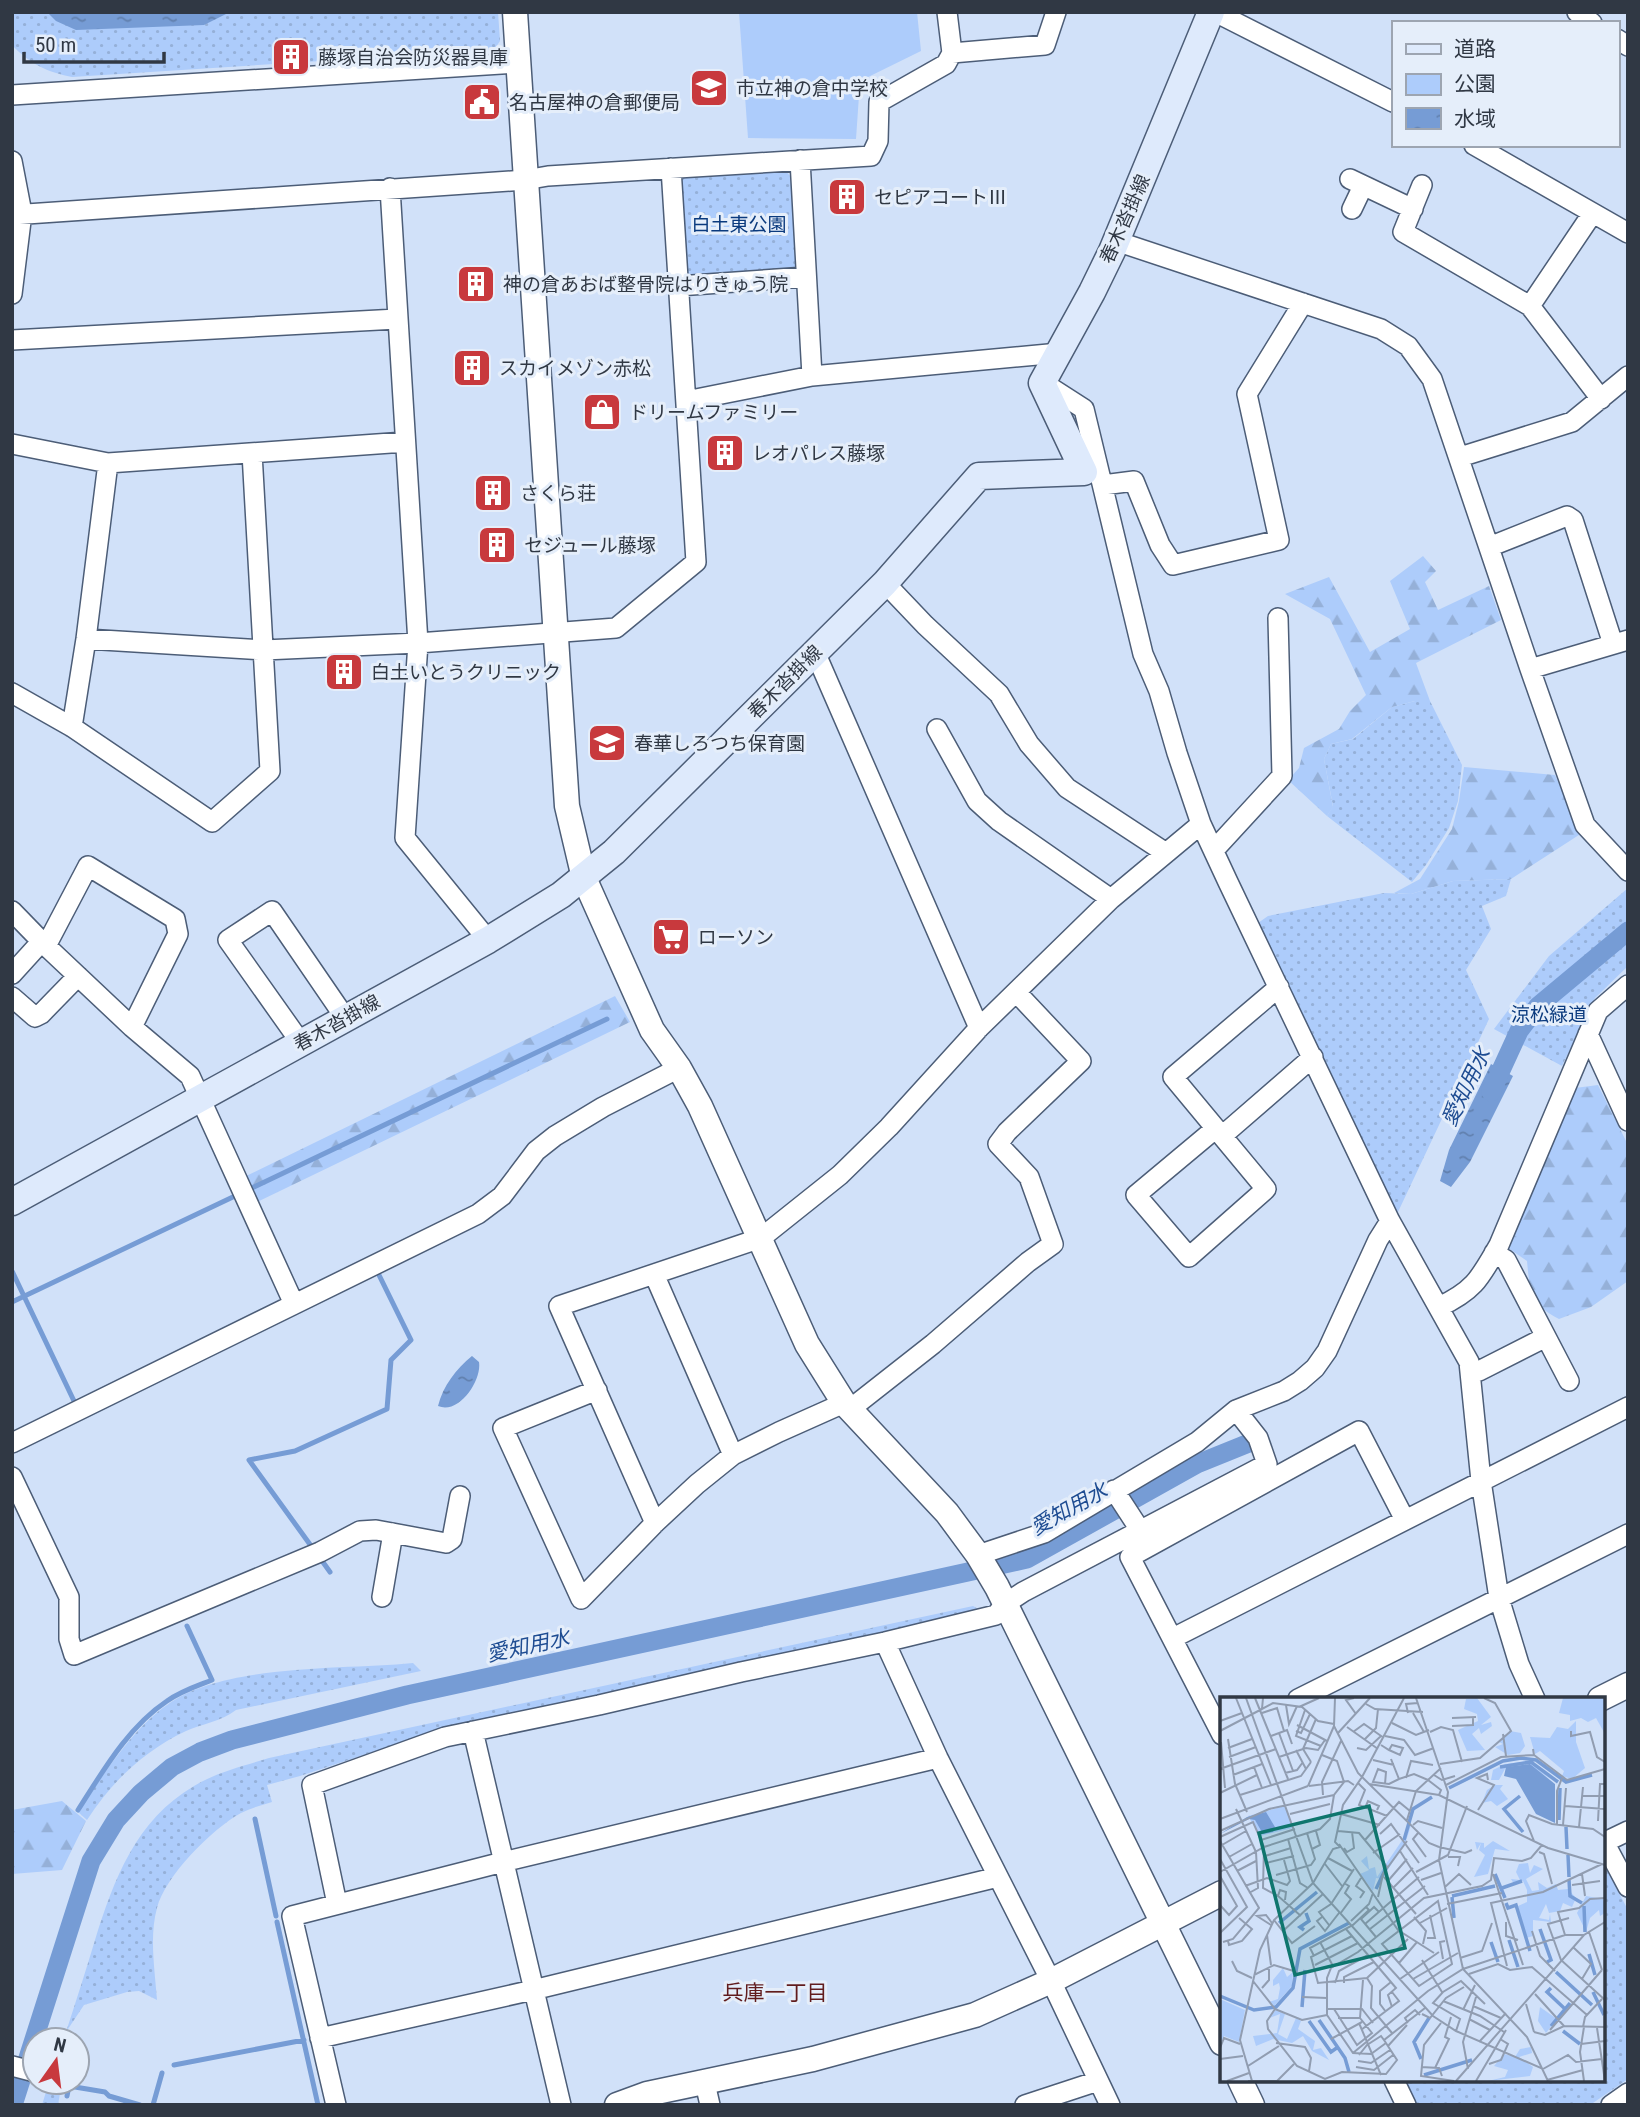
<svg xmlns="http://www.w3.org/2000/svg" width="1640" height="2117" font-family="'Roboto Condensed','Noto Sans JP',sans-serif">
  <defs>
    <pattern id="green-dots" width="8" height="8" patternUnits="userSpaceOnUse" patternTransform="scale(1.75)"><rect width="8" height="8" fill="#adccfb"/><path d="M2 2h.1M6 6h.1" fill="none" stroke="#95b0d8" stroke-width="1.8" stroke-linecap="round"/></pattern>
    <pattern id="forest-firs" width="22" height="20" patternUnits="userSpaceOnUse" patternTransform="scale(1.75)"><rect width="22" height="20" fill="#adccfb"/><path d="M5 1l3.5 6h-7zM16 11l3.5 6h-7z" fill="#95b0d8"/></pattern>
    <pattern id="water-ripples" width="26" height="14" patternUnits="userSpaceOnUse" patternTransform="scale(1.75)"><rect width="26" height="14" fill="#769cd5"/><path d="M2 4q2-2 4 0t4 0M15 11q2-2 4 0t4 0" fill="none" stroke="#6180ae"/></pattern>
  </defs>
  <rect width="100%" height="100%" fill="#d1e1f9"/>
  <path fill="url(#green-dots)" d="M12 12H498L500 41 494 50 72 77C47 72 30 64 12 45Z
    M784 169 791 177 797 266 791 272 694 280 687 273 681 181 684 175Z
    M1415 701H1430L1462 765 1458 801 1449 828 1426 865 1412 882 1327 816 1333 806 1324 759 1331 744 1353 739 1392 707Z
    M1511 879 1506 896 1482 906 1491 929 1466 970 1489 1019 1398 1212 1390 1204 1258 923 1268 916 1384 893 1411 894 1453 881Z
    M1628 888V966L1595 998 1562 1066 1494 1029 1549 956Z
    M973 1606 982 1611 978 1614 439 1730 300 1776 267 1785 272 1802C262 1805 251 1808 241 1813 212 1829 165 1876 157 1908 149 1937 155 1970 157 2000L139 1991 127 1992 84 2005 66 2032C76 2001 86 1970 95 1940 114 1879 136 1820 194 1786 217 1772 244 1766 269 1758Z
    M413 1663 421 1671 236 1710C222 1721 202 1724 186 1731 144 1751 112 1781 87 1820L78 1812C102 1777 132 1729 167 1705 224 1663 344 1670 413 1663Z
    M1603 1863 1628 1910V2079L1590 2105H1416L1403 2080H1603Z
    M49 2082H62L58 2105H42Z"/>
  <path fill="url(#forest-firs)" d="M1423 556 1436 571 1425 582 1438 610 1489 586 1501 620 1416 663 1430 701H1415L1392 707 1352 739 1331 744 1324 759 1333 807 1327 816 1288 780 1299 768 1304 748 1339 729 1350 711 1366 695 1330 619 1285 594 1329 577 1370 652 1410 629 1390 581Z
    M1464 767 1555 775 1582 833 1511 879 1453 881 1411 894 1394 893 1420 879 1452 829 1459 801Z
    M615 996 630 1022 253 1204 242 1178Z
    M1598 1085 1628 1145V1281L1591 1307 1559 1319C1530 1304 1530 1292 1527 1261L1508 1248 1511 1238 1575 1088Z
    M62 1801 86 1821 62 1870 12 1874V1810Z"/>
  <path fill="#adccfb" d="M739 12H917L921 51 860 81 856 139 748 138Z"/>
  <path fill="url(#water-ripples)" d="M47 12H230L204 25 76 30 56 21Z
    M1491 1064 1513 1076 1470 1162 1451 1187 1440 1181 1449 1150Z
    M472 1356 479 1362C482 1380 459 1415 438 1406 443 1386 456 1369 472 1356Z"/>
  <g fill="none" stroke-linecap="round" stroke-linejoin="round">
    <path stroke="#769cd5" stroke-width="5" d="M12 1271 74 1401
      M12 1302 607 1019
      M314 1550 249 1460 295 1451 387 1409 391 1360 411 1340 379 1275
      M320 1558 330 1572
      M78 1810C103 1771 128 1727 167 1701 181 1691 197 1686 212 1680L187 1626
      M255 1819 276 1916
      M277 1922 318 2105
      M174 2065 304 2040
      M67 2096 69 2086 105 2092 109 2096 140 2105
      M153 2105 162 2073"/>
    <path stroke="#769cd5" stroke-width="19" d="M1491 1092 1519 1031 1538 1006 1628 931
      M13 2105 91 1861 116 1820 141 1793 172 1767 200 1752 232 1740 407 1695 1027 1559 1197 1464 1249 1443"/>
    <defs>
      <path id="minor" d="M947 12 952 53
        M1215 12 1393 102
        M1577 12 1592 23
        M1617 39 1628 46
        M12 95 518 63
        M1474 145 1628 233
        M12 161 22 213 12 294
        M1350 179 1413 209
        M1422 185 1403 232 1530 306 1601 399
        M390 188 418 643 405 838 488 940
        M1352 209 1363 186
        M12 215 525 180 548 176 871 156 878 141 879 102 946 64 952 53 1045 45 1056 12
        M1116 241 1381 329 1408 346 1432 379 1530 669 1585 825 1628 871
        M678 286 806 277
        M1530 306 1592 214
        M12 340 397 319
        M812 376 1059 353
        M1042 382 1084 409 1143 654 1159 691 1177 753 1201 824 1228 882 1390 1221 1469 1362 1481 1481 1499 1598 1519 1664 1535 1699
        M686 401 812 376 800 160
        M12 444 108 463 405 442
        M1460 457 1572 422 1628 376
        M1103 485 1134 481 1160 545 1173 565 1279 540 1247 394 1303 303
        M1489 547 1567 516 1573 520 1613 644
        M885 583 925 625 999 694 1029 744 1067 788 1166 853
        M86 639 264 650 418 643 616 628 696 562 671 168
        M815 652 979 1028
        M1530 669 1628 640
        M12 693 72 727 212 822 270 771 252 453
        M72 727 86 639 108 463
        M937 729 977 801 999 821 1111 899
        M1214 850 1282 776 1278 618
        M12 911 46 946
        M12 974 42 941
        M12 997 35 1017 41 1014 78 976
        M132 1027 178 934 175 919 88 866 46 946 132 1027 190 1076 294 1304
        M1588 1034 1628 1121
        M301 1043 228 940 272 911 346 1019
        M1215 1129 1136 1195 1189 1257 1266 1189 1173 1077 1279 987
        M1222 1136 1313 1057
        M1494 1253 1506 1260 1569 1381
        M654 1274 733 1455
        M1439 1307C1475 1290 1480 1278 1499 1245L1598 1011 1628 985
        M1470 1371H1479L1546 1337
        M597 1390 503 1428 581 1599 655 1523 697 1484 733 1455 779 1432 844 1403
        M849 1410 933 1344 1028 1262 1053 1244 1029 1177 998 1144 1007 1132 1081 1061 1017 993
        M12 1443 478 1214 502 1196 536 1151 555 1136 603 1107 679 1068
        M12 1477 69 1597V1639L74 1655 320 1552 360 1531 376 1530 446 1543 452 1539 460 1496
        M1114 1490 1140 1530
        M655 1523 559 1306 761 1238 840 1175 889 1127 979 1028 1111 899 1201 824
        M978 1555 1044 1533 1197 1442 1236 1410 1284 1391 1300 1381 1315 1368 1327 1351 1378 1240 1390 1221
        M382 1597 393 1533
        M1173 1638 1628 1407
        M885 1642 938 1758 1051 1981 1110 2105
        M1298 1699 1628 1534
        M473 1731 561 2105
        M1222 1735 1130 1557 1359 1431 1405 1520
        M1603 1840 1628 1887
        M1603 1843 1628 1831
        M337 1904 312 1785 445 1737 599 1705 741 1672 885 1642 996 1615 1005 1604 1023 1592 1267 1464 1258 1438 1236 1410
        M320 2038 533 1990 998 1877
        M12 2066 35 2072
        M1394 2080 1406 2105
        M705 2083 710 2105
        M336 2105 292 1916 503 1862 938 1758
        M1025 2105 1098 2081
        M1611 2105 1628 2093"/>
      <path id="tertiary" d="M515 12 567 806 584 878 652 1030 679 1068 700 1106 807 1344 844 1403 947 1513 978 1555 997 1587 1222 2043
        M1600 1699 1628 1685
        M1240 2080 1252 2105
        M617 2105 647 2094 813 2059 975 2015 1051 1981 1222 1893"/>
      <path id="secondary" d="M12 1202 488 940 561 895 614 852 885 583 979 476 1084 472 1042 383 1092 292 1112 251 1211 12"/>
    </defs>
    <use href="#minor" stroke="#4c5d77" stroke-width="22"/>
    <use href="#tertiary" stroke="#4c5d77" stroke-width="27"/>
    <use href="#secondary" stroke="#4c5d77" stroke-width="29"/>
    <use href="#minor" stroke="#fff" stroke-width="19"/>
    <use href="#tertiary" stroke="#fff" stroke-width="24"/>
    <use href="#secondary" stroke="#deeafc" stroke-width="26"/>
  </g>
  <defs>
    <symbol id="building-square" viewBox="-11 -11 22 22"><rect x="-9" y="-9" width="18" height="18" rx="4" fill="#c8393d" stroke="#e5eefa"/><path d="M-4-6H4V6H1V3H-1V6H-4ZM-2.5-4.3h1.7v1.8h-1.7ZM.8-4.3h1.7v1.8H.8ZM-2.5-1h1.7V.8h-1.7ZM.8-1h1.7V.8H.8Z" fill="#fff"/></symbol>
    <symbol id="school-square" viewBox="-11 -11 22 22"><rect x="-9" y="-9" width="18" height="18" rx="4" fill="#c8393d" stroke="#e5eefa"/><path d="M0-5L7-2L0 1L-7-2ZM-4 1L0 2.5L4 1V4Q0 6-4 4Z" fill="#fff"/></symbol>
    <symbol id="civic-square" viewBox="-11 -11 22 22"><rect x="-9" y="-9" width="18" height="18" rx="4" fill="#c8393d" stroke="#e5eefa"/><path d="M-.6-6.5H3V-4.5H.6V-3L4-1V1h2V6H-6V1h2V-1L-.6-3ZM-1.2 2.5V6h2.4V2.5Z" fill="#fff"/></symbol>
    <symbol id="shop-square" viewBox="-11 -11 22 22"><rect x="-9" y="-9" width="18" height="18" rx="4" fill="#c8393d" stroke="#e5eefa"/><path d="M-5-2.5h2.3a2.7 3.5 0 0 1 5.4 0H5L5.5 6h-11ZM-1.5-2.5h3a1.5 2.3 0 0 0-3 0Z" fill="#fff"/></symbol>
    <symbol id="supermarket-square" viewBox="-11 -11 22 22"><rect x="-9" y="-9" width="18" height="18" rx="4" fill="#c8393d" stroke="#e5eefa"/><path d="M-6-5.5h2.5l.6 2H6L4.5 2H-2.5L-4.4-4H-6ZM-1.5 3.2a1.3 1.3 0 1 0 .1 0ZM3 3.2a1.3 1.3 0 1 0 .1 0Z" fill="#fff"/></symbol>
  </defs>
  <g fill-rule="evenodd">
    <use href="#building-square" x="269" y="35" width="44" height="44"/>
    <use href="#school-square" x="687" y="66" width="44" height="44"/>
    <use href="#civic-square" x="460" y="80" width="44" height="44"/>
    <use href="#building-square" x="825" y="175" width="44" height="44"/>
    <use href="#building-square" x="454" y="262" width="44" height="44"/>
    <use href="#building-square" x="450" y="346" width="44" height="44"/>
    <use href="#shop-square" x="580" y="390" width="44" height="44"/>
    <use href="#building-square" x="703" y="431" width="44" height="44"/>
    <use href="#building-square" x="471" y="471" width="44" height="44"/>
    <use href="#building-square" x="475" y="523" width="44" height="44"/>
    <use href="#building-square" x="322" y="650" width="44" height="44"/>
    <use href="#school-square" x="585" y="721" width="44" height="44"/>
    <use href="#supermarket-square" x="649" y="915" width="44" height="44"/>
  </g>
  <g text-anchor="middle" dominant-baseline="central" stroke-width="6" stroke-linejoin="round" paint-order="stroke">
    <g font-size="19" fill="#303844" stroke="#e5eefa" text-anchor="start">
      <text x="318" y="57">藤塚自治会防災器具庫</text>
      <text x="736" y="88">市立神の倉中学校</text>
      <text x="509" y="102">名古屋神の倉郵便局</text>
      <text x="874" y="197">セピアコートⅢ</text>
      <text x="503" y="284">神の倉あおば整骨院はりきゅう院</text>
      <text x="499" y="368">スカイメゾン赤松</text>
      <text x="629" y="412">ドリームファミリー</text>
      <text x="752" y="453">レオパレス藤塚</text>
      <text x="520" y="493">さくら荘</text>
      <text x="524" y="545">セジュール藤塚</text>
      <text x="371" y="672">白土いとうクリニック</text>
      <text x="634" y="743">春華しろつち保育園</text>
      <text x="698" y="937">ローソン</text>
    </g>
    <g font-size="19" fill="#303844" stroke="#e5eefa">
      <text transform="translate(1125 219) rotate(-66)">春木沓掛線</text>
      <text transform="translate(785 682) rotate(-45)">春木沓掛線</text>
      <text transform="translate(337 1023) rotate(-29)">春木沓掛線</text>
    </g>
    <g font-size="19" fill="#0a3a7e" stroke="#e5eefa">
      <text x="739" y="224">白土東公園</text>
      <text x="1549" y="1014">涼松緑道</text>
    </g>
    <g font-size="21" font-style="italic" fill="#1e4c92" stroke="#e5eefa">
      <text transform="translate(1466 1087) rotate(-64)">愛知用水</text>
      <text transform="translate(1069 1509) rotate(-29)">愛知用水</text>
      <text transform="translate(528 1646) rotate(-12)">愛知用水</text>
    </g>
    <g font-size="21" fill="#611c1d" stroke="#e5eefa">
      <text x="775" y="1993">兵庫一丁目</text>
    </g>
  </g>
  <g transform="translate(1220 1697)">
    <rect width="385" height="385" fill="#d1e1f9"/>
    <path d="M343 1H385V37L376 21 368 25 361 21 350 24V18L339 16ZM65 109 73 131 40 139 28 119ZM188 125 191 128 186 144 162 182 156 181 153 194 140 177 149 173 141 164 147 159 149 172 155 170 157 180 183 142ZM56 313 65 317 58 337 67 342 76 321 81 324 78 332 95 344 93 353 101 351 109 363 92 354 83 339 72 346 53 342 36 349 33 339 57 336 60 317 49 321Z" fill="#adccfb"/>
    <path d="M257 1 271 20 261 28 271 25 272 29 261 37 259 31 252 37 265 53 247 54 238 33 258 24 257 17 244 12 246 2ZM356 24V45L365 71 352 82 342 79 344 74 320 54 315 57 310 40 330 41 337 30 348 32ZM290 34 301 36 305 49 300 56 288 58 275 50 283 47 279 45ZM308 64 335 85 308 67 286 70 279 83H271L273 73 285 67ZM275 88H283L280 92 288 102 277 109 271 104 262 106 267 93ZM273 144 290 154 275 152 268 177 254 180 265 158 259 153 261 146 257 153 255 145 264 146V151ZM308 166 310 176 314 168 323 172 306 182 312 194 319 193 318 185 327 191 336 187 338 193 348 192 356 201 352 210 343 206 340 214 329 216 326 207 319 221 329 223 330 217 331 225 313 223V239L306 241 298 209 307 205V193L303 184 294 187 291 182 300 183 296 175 299 167ZM366 199 383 202 385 208V216L380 219 379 213 370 221 366 235 357 216ZM63 271 67 280 73 275 72 289 54 309 49 305 58 302 60 291 59 286 53 289V283ZM320 310 337 322 326 336 318 324ZM311 350 312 356 299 360 313 370 310 379 268 384 285 380 288 373 274 369 284 357 295 360 300 352Z" fill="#adccfb"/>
    <path d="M0 302 25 313 19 345 4 339 0 348Z" fill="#adccfb"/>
    <path d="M310 67 335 87V126L316 117 296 82 284 79 286 70ZM46 115 55 130 53 135 43 137 35 123 29 122 0 137 27 120Z" fill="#769cd5"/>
    <path fill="none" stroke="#769cd5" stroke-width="3.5" d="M280 70 311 65 338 85M229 91 283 64 301 61 316 63 346 85 372 78M300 99 284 112 303 135M339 123 340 91M346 130 347 152M184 143 193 112 212 100M348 158 349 180M275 177 285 201M349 183 350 199 362 206M282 191 302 184M156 192 167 169M232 199 275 189M232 200 234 221M286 206 288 211 296 208 310 254M364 209 365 235M59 226 97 195M320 232 331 263 327 265M84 233 80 230 89 224 86 216M289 243 298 270M271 245 278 265M369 257 375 278M336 275 372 308M331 291 327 295 344 311M373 295 384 318M0 299 34 313 56 310 73 291 80 252 129 226M82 310 85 273M99 323 125 361 129 375M89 324 111 355 118 350M331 329 350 306M343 334 360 347M201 362 194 345 209 321M204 378 252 363"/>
    <path fill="none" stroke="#919db1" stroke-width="2" d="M16 1 51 88M26 1 93 186 213 319 236 334 323 372 348 358 356 365 382 362M35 1 68 82M43 1 42 12 53 6 82 10 98 24 114 27M115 1 114 29 138 76 209 146 219 150M134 1 126 3 136 17M196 1 228 95 219 163 243 272 307 340 328 384M146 7 155 12 203 15M66 8 69 27 77 9M79 10 99 1M85 13 76 39 101 49M42 16 57 11 64 34M188 16 186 7 198 6M193 16 204 35M232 21 256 20M0 24 22 16M172 26 196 38 209 33M77 28 107 44M232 29 253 28V21M127 30 158 52M0 34 42 12M76 34 81 36 90 17M351 34V39L370 35 377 60 385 65M133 35 144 27 164 41M210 35 221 30 233 33 242 65M59 36 73 74M118 36 150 1M283 37 286 59M51 39 67 33 72 47M165 39 184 43 195 58 214 51M8 42 15 87 27 115M144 43 156 31 158 12M1 45 5 91M161 48 169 53 180 58 183 51 172 48 169 53M8 51 32 42M137 51 146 53 161 39M76 53 86 72M314 58 347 83 385 72M9 60 36 50M59 60 86 51 98 53 105 43M171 62 179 82 194 77 208 83M153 63 174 68M91 65 83 52 96 22M220 67 260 61 291 34 275 6 264 1M34 70 42 91M0 72 56 52M65 76 77 73 83 65M13 78 42 67M214 78 222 83 235 79M142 80 184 1M186 81 191 64 213 68M208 83 221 93 219 98M138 86 145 93 139 108 167 119M149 87 219 98 328 151 385 168M165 87 166 75 158 72 153 85 169 87 179 82M226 88 281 60 314 58 313 52M88 89 114 29M89 89 128 84 134 88M0 96 37 78M20 98 81 79 91 65M103 98 102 85 121 44M363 99H385M345 109 385 112M145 111 148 104 159 109 157 113M16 112 36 155 38 191 29 196M258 113 274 88 257 81 267 77 268 83M70 117 110 107M121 117 160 128M0 122 88 89M187 123 196 94 221 71M378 124 380 87H385M337 127V94L342 81M193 128 198 124 222 131M343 128 346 91M359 130 363 90M0 134 49 112 114 98M118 134 139 136 168 171M198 136 193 142 206 160M160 137 171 127 199 166M0 140 33 125 44 150 43 191 58 199M68 142 80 186 88 191M41 143 75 132M145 143 179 105 190 114M0 144 39 211 13 242 3 245M314 144 306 124 309 118 332 127 373 132 385 140M119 147 178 233 214 256M2 148 26 134M219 150 245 156 252 153M124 151 127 155 134 151 132 135M92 152 100 148 96 134M180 154 208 198M319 155 324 157 332 187M153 156 180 137M45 159 71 151M9 160 32 147M228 160H240L238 169M108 161 132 174M0 162 27 210 0 236M46 166 74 159M105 167 122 189M17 174 36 164M0 175 44 150 100 132 110 122 114 98 124 85 117 64 102 58M196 175 228 158 247 109M273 177 303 268M362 177 365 199M56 178 91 168 95 162 87 136M0 179 17 209 9 218 0 208M164 180 196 217M201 183 221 176M167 185 187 162M352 188 380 184M25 189 47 181 67 188 70 184 64 163M225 190 239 177 251 188M173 191 193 171M158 200 163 177 187 144M140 201 144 195 136 189 141 181M65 203 66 195 60 193 58 199 81 219M218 204 232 267 199 289 162 247ZM227 207 282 196M120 217 131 202 125 196 129 189 124 186M102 220 97 224 105 234 119 216M194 220 206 234 203 247M349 221 328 227 341 263 385 303M54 223 72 246 95 229M131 224 149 207 153 196M286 225V239L298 243M200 226 227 211M145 227 199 180M51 228 37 219 46 218 52 226M109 228 99 215 111 207 134 172M126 232 176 291 168 298 172 310M150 232 205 189M63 234 103 197M312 234 320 259 335 274M369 235 382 273M47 238 51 268M345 238 338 215 359 211 370 202 385 201M132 239 91 260 98 286 147 281 188 242M156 240 141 222 154 210 159 215M207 241H215L210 218M8 244 9 248 22 244 32 232 19 221M100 245 113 269M354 251 371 267 362 282M94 259 90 251 133 228 149 213 146 210M240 261 262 254 272 226M223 262 220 245 225 244M202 263 222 295M12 264 17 274 32 281M179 266 197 245M95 268 138 246M287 269 271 206 323 195 382 167M249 277 278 267 290 273 312 270 367 318M34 278 54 268 77 275M147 281 152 289 151 311 172 336M180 282 219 255M193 282 238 256M33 284 55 312M115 286 119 274 148 258M124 286V280L154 265M42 291 49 283V270M315 297 344 329M82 300 107 301M223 304 260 319 284 335M306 307 314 335M253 309 281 321M106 312H142L153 326M114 312 137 348 152 336 140 321M243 313 255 288M166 315 160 307V294L171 285M202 317 210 321 226 301 244 290M107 318 82 323 55 312 47 324 48 332 77 369 105 382 122 375 166 377 177 363 164 343M118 321H140M140 321 143 283M249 322 270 333M139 326 161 378M188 326 185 321 195 313 200 318M221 326 204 348 201 379 234 384M363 330 365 320 382 302M364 330 360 355 364 384M377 331 385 384M141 333 179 304 172 295M330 333 382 273M236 334 240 322 213 306 223 295 241 284 265 307M314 335 325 338 344 329 385 330M111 342 142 325M259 345 286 316M56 346 85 350 91 361 89 374M166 346 151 357 133 356 107 318V281L111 271 138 255 204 201 262 189 271 183 274 161 302 164 311 161 322 148M361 347 385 344M168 349 187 328M0 351 4 341 20 347M133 356 208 294 243 272 345 238H364M139 358 147 348 161 339 164 343 205 311M0 362 23 359M138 364 151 366 170 353M269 367 281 363 288 347 280 342M28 369 59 349M136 370 154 373 173 358M201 370 219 371 222 379M215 371 229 342 225 340 231 320M248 372 243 345 256 300M327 383 363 373M7 384 29 376M28 384H57M32 384 20 343 40 253 54 223 93 186 113 152 120 150 115 145 123 108 142 80M57 384 74 367M236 384 364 238 385 225M256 384 286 333"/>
    <path fill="#0f766e" fill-opacity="0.15" stroke="#0f766e" stroke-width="3.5" d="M149 109 185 251 75 278 39 136Z"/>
    <rect width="385" height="385" fill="none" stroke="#303844" stroke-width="3.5"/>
  </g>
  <rect width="1640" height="2117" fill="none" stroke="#303844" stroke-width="28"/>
  <rect x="1392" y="21" width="228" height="126" fill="#e5eefa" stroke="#9da5b1" stroke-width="2"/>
  <rect x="1406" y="44" width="35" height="10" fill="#deeafc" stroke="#9da5b1" stroke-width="2"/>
  <text x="1454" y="56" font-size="21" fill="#303844">道路</text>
  <rect x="1406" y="74" width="35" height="21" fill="#adccfb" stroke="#9da5b1" stroke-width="2"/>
  <text x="1454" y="91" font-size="21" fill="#303844">公園</text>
  <rect x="1406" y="108" width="35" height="21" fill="url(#water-ripples)" stroke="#9da5b1" stroke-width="2"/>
  <text x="1454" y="126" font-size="21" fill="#303844">水域</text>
  <g transform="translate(56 2061) rotate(14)"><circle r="33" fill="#e5eefa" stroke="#9da5b1" stroke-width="2"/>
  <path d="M0-5L12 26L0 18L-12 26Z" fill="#c8393d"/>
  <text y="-10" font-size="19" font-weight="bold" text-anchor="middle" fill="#303844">N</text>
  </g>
  <path d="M24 52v10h140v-10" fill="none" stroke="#303844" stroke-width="3.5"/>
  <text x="35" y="52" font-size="21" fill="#303844" stroke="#e5eefa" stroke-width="5" paint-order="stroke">50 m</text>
</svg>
